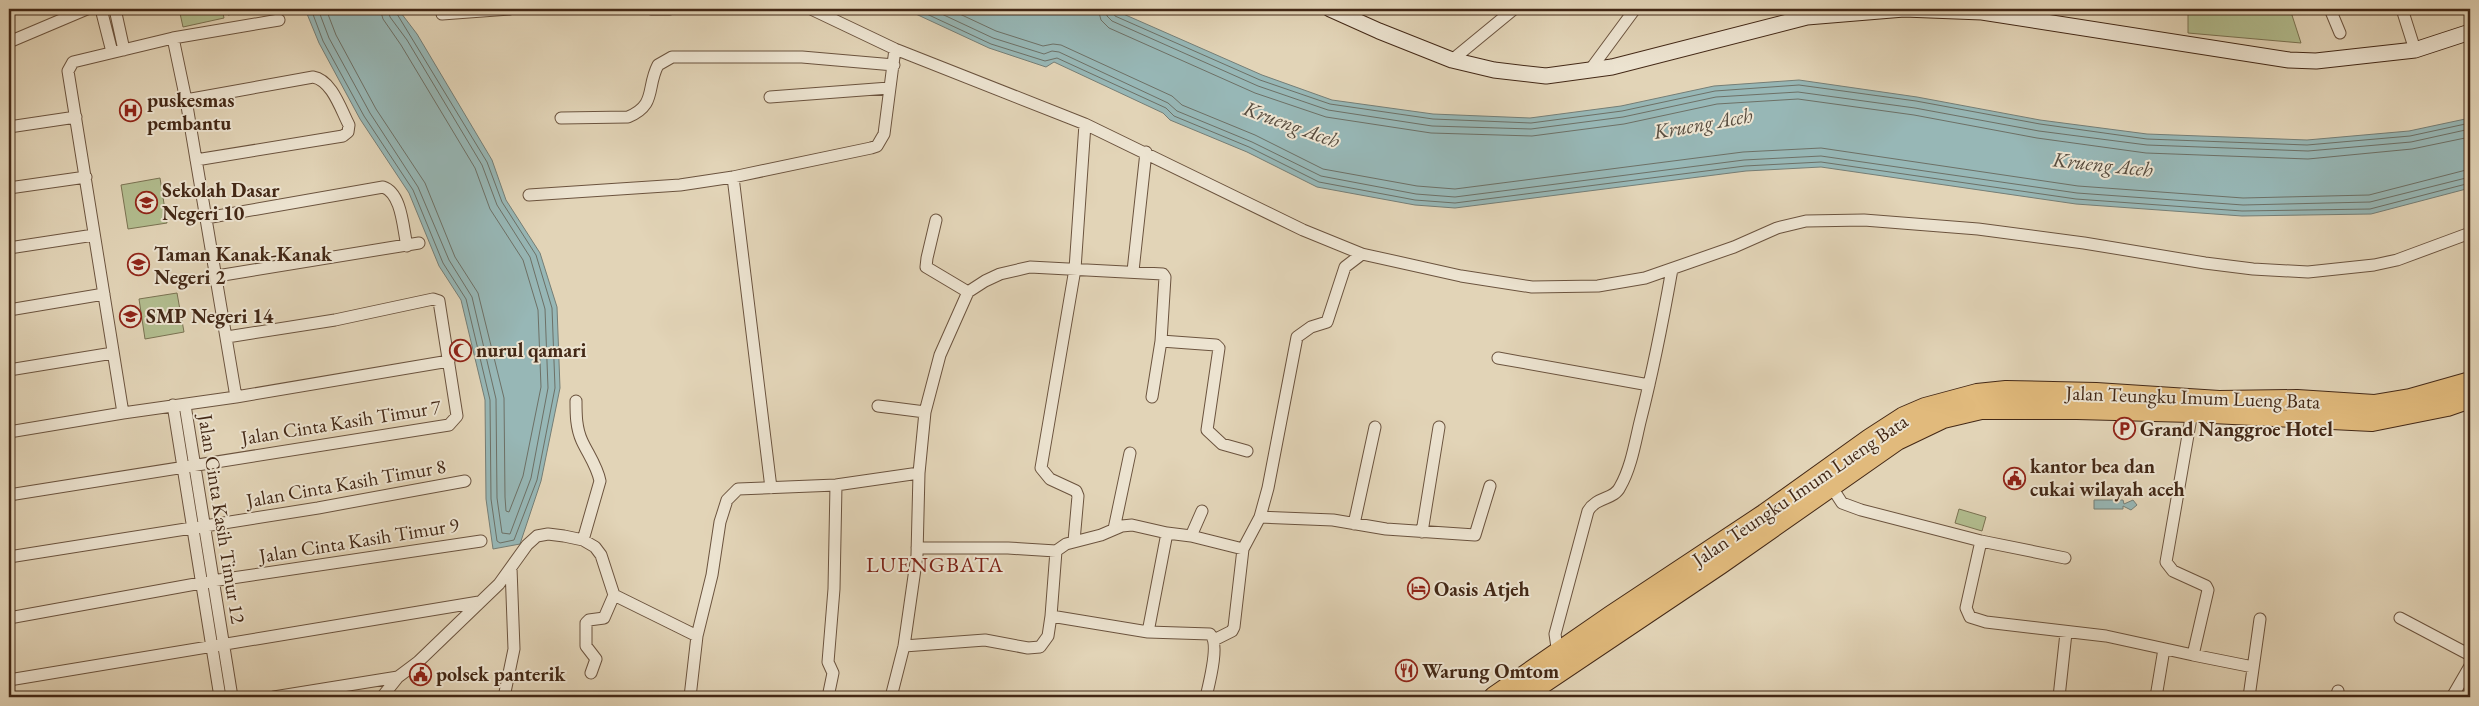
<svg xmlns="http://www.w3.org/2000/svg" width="2479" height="706" font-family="'EB Garamond',serif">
  <rect width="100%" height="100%" fill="#e2d4b7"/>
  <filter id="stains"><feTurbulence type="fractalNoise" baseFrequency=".004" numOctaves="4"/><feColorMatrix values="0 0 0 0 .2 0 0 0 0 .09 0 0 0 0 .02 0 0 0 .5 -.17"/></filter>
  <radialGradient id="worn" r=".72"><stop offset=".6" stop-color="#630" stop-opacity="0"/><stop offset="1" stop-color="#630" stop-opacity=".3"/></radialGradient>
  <path fill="#b2bd8f" stroke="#7a7252" d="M179 9H222L224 18 183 27Z
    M227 9H258L228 15Z
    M2188 9H2290L2301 43 2188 33Z
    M160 178 167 223 128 229 121 185Z
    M177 293 184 332 145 339 139 299Z
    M1959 509 1986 517 1982 531 1955 523Z"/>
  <path fill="#97b7b6" stroke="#757e76" d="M305 9H398L417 34 492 160 506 200 540 253 557 307 560 388 541 481 520 544 493 549 486 499 485 400 461 300 439 266 409 193 360 119 319 43Z
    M905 9H1112L1262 75 1332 100 1433 114 1530 118 1621 106 1714 86 1799 80 1917 97 2040 120 2147 134 2307 140 2409 131 2470 118V188L2371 214 2242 216 2076 204 1821 167 1746 171 1455 208 1415 205 1317 187 1247 152 1170 120 1163 113 1054 62 1046 67 989 48Z
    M2094 500H2123L2124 504 2133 500 2137 505 2131 510 2123 506V509H2094Z"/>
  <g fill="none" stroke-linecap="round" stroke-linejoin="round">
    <path stroke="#6d7066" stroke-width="1" d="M311 9 323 41 364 116 413 190 443 263 466 299 490 400 491 499 497 541 500 543 514 540 537 480 555 388 552 308 536 255 502 202 487 162 394 9
      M318 9 329 38 370 113 418 187 449 260 472 297 496 399 497 498 502 533 510 534 531 478 548 388 545 309 530 257 497 205 482 165 407 40 390 17 388 9
      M326 9 336 35 376 109 425 183 455 257 478 293 504 398 505 497 506 511 509 512 523 476 541 387 538 310 523 260 490 209 475 168 401 45 383 19 380 9
      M916 9 991 44 1045 61 1057 58 1166 108 1174 116 1249 147 1319 182 1415 200 1455 203 1745 166 1821 162 2076 199 2242 211 2370 209 2470 183
      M931 9 993 38 1044 54 1052 51 1059 52 1168 103 1177 111 1252 142 1321 176 1416 194 1455 197 1744 160 1821 156 2077 193 2243 205 2370 202 2470 177
      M949 9 996 31 1043 46 1053 44 1061 45 1172 96 1182 105 1255 135 1323 169 1417 186 1455 189 1743 152 1821 148 2078 186 2243 198 2369 195 2470 169
      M1098 9 1101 20 1109 28 1255 93 1326 117 1431 133 1532 136 1624 124 1717 104 1798 99 1914 115 2037 138 2146 153 2308 159 2412 149 2470 137
      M1106 9 1107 16 1112 21 1258 86 1328 110 1432 126 1531 129 1623 117 1716 97 1798 92 1915 108 2039 131 2147 145 2308 151 2411 142 2470 129
      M1112 9 1115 16 1260 80 1330 104 1433 119 1531 123 1622 111 1715 91 1799 85 1916 101 2040 124 2147 139 2307 145 2410 136 2470 123"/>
    <defs>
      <path id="street" d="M101 9 112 52
        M115 9 124 50
        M651 9H670
        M811 9 895 49 1085 124 1303 230 1362 254 1461 276 1532 287 1598 286 1645 278 1734 247 1777 228 1806 221 1864 220 1978 229 2084 243 2205 263 2253 269 2308 272 2374 265 2397 260 2470 233
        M2330 9 2340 33
        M2402 9 2415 50
        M442 14 510 9
        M173 38 186 100 236 397 123 413 68 71 73 62Z
        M173 38 279 20
        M9 42 87 9
        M1452 60 1514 9
        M1590 70 1635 9
        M770 97 889 88
        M186 100 313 77C332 80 341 110 349 125L348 132 343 136 196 160
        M561 118 628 117C657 105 646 88 658 65L672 57H802L894 65
        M9 127 76 117
        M733 177 771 488
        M9 188 86 177
        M529 195 680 185 733 177 871 148 877 146 884 134 895 49
        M206 218 383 187C402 193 403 229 407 246
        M936 220 927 258 926 267 968 292
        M9 248 94 235
        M1133 271 1146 152
        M217 276 419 243
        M9 310 104 294
        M1161 341 1216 345 1219 348 1207 430 1222 444 1247 451
        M1498 358 1649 385
        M9 370 113 353
        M236 397 449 361
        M576 401C576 414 576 428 582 441 588 454 597 466 600 481L583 540
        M173 405 220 697
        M185 405 232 697
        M878 406 925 412
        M9 432 123 413
        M1829 483 1842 503 1861 510 1981 541 2065 558
        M9 495 449 425 457 416 439 301 433 299 335 320 227 337
        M1260 517 1333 520 1386 529 1475 535 1490 486
        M1354 524 1375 427
        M1114 529 1130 453
        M1422 532 1439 427
        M1167 533 1191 536 1202 511
        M1191 536 1243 549 1260 517 1268 488 1297 337 1311 327 1327 322 1345 267 1362 254
        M1074 541 1078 496 1076 491 1050 479 1041 468 1075 269 1085 124
        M1981 541 1966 608 1970 617 1986 622 2106 636 2193 655 2208 590 2206 586 2173 571 2166 562 2192 412
        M917 548H1008L1056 551
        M9 557 318 508 465 481
        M9 618 212 581 481 541
        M2400 618 2470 655
        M1148 632 1167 533 1132 525 1122 526 1101 535 1066 544 1056 551 1051 616 1148 632 1210 634C1220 643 1209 684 1206 697
        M1214 640 1232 631 1234 627 1243 549
        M904 646 985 640 1028 648 1040 647 1048 636 1051 616
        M1558 654 1555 634 1588 511C1597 496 1614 500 1620 487 1631 468 1635 443 1640 422 1653 371 1663 320 1672 269
        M2193 655 2253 667
        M591 673 596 659 586 646V623L589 620 604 618 614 595
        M9 680 479 602
        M274 697 398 677
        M382 697 398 677 418 662 499 584 527 545 537 536 548 534 564 536 583 540 595 547 601 555 614 595 697 636
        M504 697 514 649 511 568
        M690 697 697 636 712 575 720 522 727 500 738 489 836 485 919 473
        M828 697 833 673 828 662 834 589 836 485
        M891 697 904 646 917 555 919 473 925 412 940 355 968 292 985 281 1000 274 1030 267 1163 274 1165 277 1161 341 1152 397
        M2059 697 2066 633
        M2156 697 2164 649
        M2249 697 2260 619
        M2336 697 2338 691
        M2452 697 2470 666"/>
      <path id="secondary" d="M1330 9 1379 31 1452 60 1494 70 1546 76 1612 67 1807 17 1904 9 1982 12 2289 60 2316 61 2415 50 2470 32"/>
      <path id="highway" d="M1494 697 1611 616 1765 514 1870 439 1904 417 1925 408 1977 394 2006 391 2096 393 2219 401 2297 400 2374 405 2410 399 2470 382
        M1522 697 1720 564 1897 440 1943 418 1981 409H2077L2192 412 2372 421 2447 406 2470 398"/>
    </defs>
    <use href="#street" stroke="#6b533e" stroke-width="13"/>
    <use href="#secondary" stroke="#432816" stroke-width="17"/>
    <use href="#highway" stroke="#432816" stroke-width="22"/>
    <use href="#street" stroke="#ece3d0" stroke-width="11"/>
    <use href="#secondary" stroke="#ece3d0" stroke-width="15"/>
    <use href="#highway" stroke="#e1ba7c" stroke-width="20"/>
  </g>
  <defs>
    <symbol id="hospital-ring" viewBox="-11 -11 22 22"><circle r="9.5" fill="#ece3d0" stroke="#8f2418" stroke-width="1.5"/><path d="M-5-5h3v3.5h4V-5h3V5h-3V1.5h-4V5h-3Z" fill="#8f2418"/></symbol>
    <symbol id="school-ring" viewBox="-11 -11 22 22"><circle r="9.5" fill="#ece3d0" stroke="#8f2418" stroke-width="1.5"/><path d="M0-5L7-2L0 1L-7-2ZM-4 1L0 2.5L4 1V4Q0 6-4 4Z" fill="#8f2418"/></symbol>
    <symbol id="mosque-ring" viewBox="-11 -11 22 22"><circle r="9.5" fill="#ece3d0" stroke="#8f2418" stroke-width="1.5"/><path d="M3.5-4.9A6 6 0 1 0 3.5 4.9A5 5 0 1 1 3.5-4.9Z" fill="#8f2418"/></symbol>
    <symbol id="parking-ring" viewBox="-11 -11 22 22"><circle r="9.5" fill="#ece3d0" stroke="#8f2418" stroke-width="1.5"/><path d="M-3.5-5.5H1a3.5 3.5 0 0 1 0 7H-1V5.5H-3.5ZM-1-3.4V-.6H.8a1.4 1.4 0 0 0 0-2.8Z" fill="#8f2418"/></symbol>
    <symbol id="civic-ring" viewBox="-11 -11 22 22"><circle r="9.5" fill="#ece3d0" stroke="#8f2418" stroke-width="1.5"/><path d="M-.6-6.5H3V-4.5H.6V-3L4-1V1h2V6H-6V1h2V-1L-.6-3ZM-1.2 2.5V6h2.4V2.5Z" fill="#8f2418"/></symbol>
    <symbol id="hotel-ring" viewBox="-11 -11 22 22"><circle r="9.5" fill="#ece3d0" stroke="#8f2418" stroke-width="1.5"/><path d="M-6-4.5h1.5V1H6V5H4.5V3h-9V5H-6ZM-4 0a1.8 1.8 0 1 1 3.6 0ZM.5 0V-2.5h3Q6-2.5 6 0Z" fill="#8f2418"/></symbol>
    <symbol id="restaurant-ring" viewBox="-11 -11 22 22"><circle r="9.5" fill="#ece3d0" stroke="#8f2418" stroke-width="1.5"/><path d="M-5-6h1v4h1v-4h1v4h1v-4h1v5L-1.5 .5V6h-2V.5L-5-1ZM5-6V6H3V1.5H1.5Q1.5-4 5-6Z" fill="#8f2418"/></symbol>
  </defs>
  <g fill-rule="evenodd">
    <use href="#hospital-ring" x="118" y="98" width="25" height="25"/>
    <use href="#school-ring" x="134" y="190" width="25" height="25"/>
    <use href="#school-ring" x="126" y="252" width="25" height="25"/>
    <use href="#school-ring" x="118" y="304" width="25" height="25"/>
    <use href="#mosque-ring" x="448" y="338" width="25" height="25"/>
    <use href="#parking-ring" x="2112" y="416" width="25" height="25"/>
    <use href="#civic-ring" x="2002" y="466" width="25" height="25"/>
    <use href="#hotel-ring" x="1406" y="576" width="25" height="25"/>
    <use href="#restaurant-ring" x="1394" y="658" width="25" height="25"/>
    <use href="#civic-ring" x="408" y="662" width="25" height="25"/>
  </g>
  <g text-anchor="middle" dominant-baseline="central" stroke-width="4" stroke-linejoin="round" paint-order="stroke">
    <g font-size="20" font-weight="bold" fill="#432816" stroke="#ece3d0" text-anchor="start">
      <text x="147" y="100">puskesmas<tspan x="147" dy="23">pembantu</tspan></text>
      <text x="162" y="190">Sekolah Dasar<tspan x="162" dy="23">Negeri 10</tspan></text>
      <text x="154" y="254">Taman Kanak-Kanak<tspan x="154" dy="23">Negeri 2</tspan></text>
      <text x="146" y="316">SMP Negeri 14</text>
      <text x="476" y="350">nurul qamari</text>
      <text x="2140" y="429">Grand Nanggroe Hotel</text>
      <text x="2030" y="466">kantor bea dan<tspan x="2030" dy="23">cukai wilayah aceh</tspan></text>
      <text x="1434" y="589">Oasis Atjeh</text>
      <text x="1422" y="671">Warung Omtom</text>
      <text x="436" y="674">polsek panterik</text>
    </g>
    <g font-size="20" fill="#432816" stroke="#ece3d0">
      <text transform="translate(2193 397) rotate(2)">Jalan Teungku Imum Lueng Bata</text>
      <text transform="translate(341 422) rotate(-9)">Jalan Cinta Kasih Timur 7</text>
      <text transform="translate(346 483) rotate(-10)">Jalan Cinta Kasih Timur 8</text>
      <text transform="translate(1800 490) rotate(-34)">Jalan Teungku Imum Lueng Bata</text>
      <text transform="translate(222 519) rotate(81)">Jalan Cinta Kasih Timur 12</text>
      <text transform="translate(359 540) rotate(-9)">Jalan Cinta Kasih Timur 9</text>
    </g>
    <g font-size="21" font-style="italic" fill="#584c3e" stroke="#ece3d0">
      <text transform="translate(1703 123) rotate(-10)">Krueng Aceh</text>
      <text transform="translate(1292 124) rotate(20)">Krueng Aceh</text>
      <text transform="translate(2103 164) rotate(6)">Krueng Aceh</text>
    </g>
    <g font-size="22" letter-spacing="1" fill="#7a1f14" stroke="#ece3d0">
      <text x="935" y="564">LUENGBATA</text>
    </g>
  </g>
  <rect width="2479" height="706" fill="none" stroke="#e2d4b7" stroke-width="30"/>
  <rect x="10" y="10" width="2459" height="686" fill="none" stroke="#432816" stroke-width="2.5"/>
  <rect x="15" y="15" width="2449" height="676" fill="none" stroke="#432816"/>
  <rect width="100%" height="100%" filter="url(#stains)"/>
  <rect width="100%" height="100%" fill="url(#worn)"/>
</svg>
